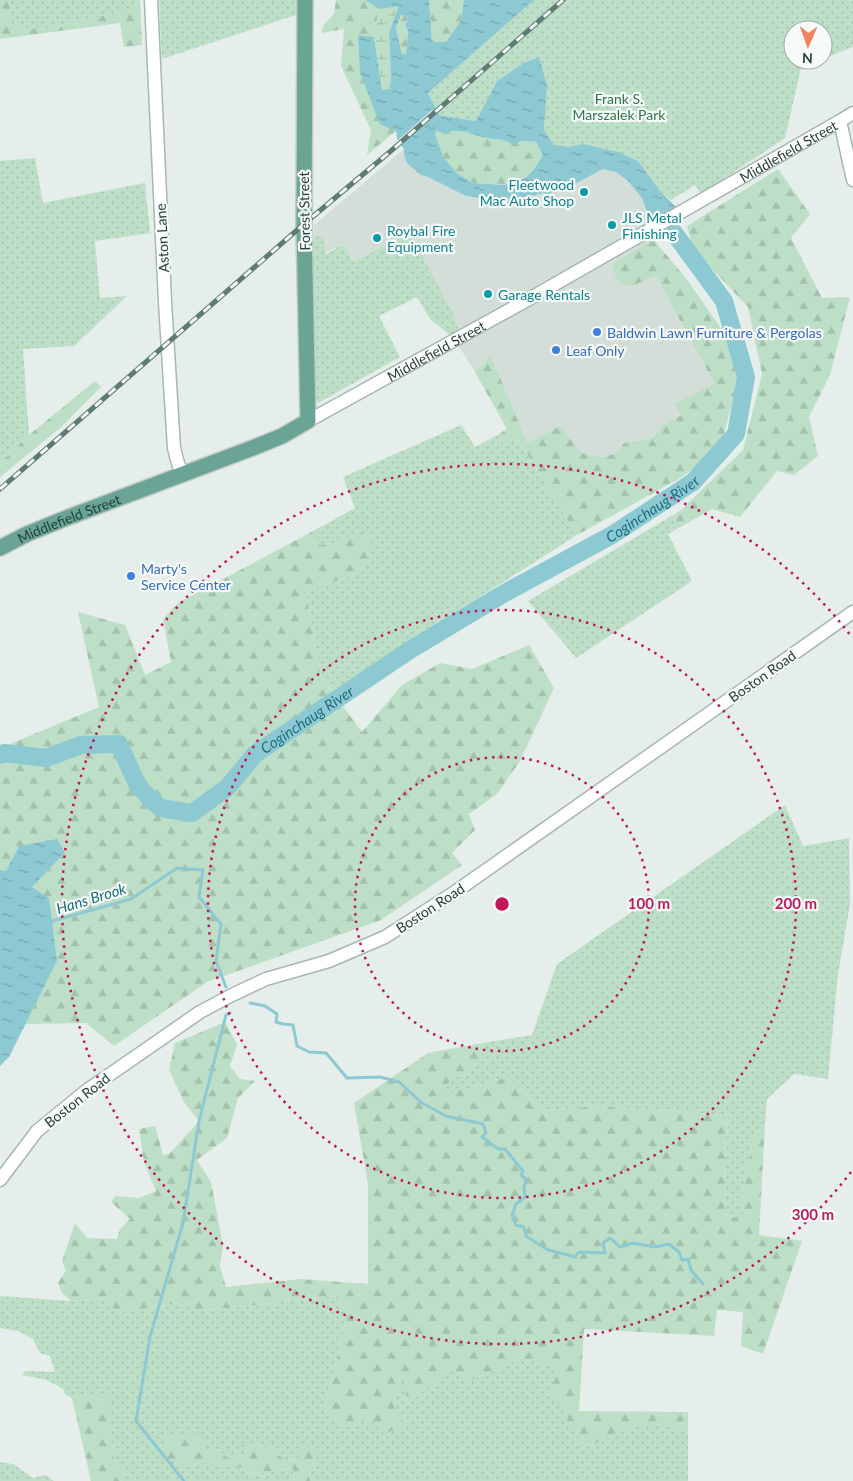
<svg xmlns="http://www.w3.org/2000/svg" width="853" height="1481" font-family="Lato,sans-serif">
  <defs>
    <pattern id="green-dots" width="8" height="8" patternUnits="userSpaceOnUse" patternTransform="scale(1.25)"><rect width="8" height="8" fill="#bedfc7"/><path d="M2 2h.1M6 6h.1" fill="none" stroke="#a3c1ac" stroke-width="1.8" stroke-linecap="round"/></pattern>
    <pattern id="forest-firs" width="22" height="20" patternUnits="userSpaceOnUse" patternTransform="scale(1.25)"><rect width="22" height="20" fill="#bedfc7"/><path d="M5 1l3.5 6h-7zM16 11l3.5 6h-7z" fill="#a3c1ac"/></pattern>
    <pattern id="wetland-marsh" width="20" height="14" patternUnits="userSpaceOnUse" patternTransform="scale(1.25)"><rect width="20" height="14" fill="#bedfc7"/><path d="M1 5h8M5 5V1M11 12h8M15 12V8" fill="none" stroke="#a3c1ac"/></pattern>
    <pattern id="water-ripples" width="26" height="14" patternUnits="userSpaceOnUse" patternTransform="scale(1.25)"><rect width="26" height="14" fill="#8dc9d3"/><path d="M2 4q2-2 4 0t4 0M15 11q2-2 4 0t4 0" fill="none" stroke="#73a5ac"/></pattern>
  </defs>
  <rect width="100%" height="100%" fill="#e5eeea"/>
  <path fill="#d3ded9" d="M404 149 421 175 428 177 466 196 478 198 490 204 505 205 526 197 544 193 548 195 569 183 575 184 603 169 616 172 628 181 642 198 651 222 653 239 612 264 632 286 656 276 714 383 675 404 681 415 663 425 652 438 624 443 616 453 604 457 582 453 560 426 527 444 491 357 475 372 453 337 459 330 453 313 410 233 353 262 343 244 325 253 323 238H314V225Z"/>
  <path fill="url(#green-dots)" d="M9 0H135L136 9 43 29 12 27Z
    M159 0H299V14L162 59Z
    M534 0H853V47L823 59V30H793V60H821L801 68 785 138 701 194 695 185 671 200 660 191 638 161 582 144 568 147 554 145 544 130 547 85 497 81 476 121 439 115 428 93Z
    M35 158 43 203 145 183 150 233 95 241 100 298 127 296 74 346 23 349 29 435 0 463V161Z
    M410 233 453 313 459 330 453 337 431 320 417 297 379 316 400 357 318 403 315 396 312 243 314 238 318 236 323 238 326 254 343 244 353 262Z
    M461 425 475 447 499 434 504 444 517 437 577 535 332 691 321 677 306 591 357 574 369 536 359 532 340 542 319 545 315 530 355 508 343 477Z
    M680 511 668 534 692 581 576 658 528 601Z
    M785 805 803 846 849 838 850 904 838 974 828 1079 794 1074 767 1099 765 1124 754 1136 742 1193 743 1219 724 1215 728 1115 598 1106 543 1111 507 1077 442 1096 447 1084 486 1057 483 1043 532 1035 557 964Z
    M0 1296 71 1301 106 1298 118 1313 185 1302 200 1311 338 1296 348 1316 324 1408 370 1419 404 1425 394 1407 400 1377 410 1379 404 1400 408 1404 450 1368 469 1381 520 1358 558 1369 584 1448 645 1422 688 1430V1481H310L309 1473 316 1457 300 1460 286 1461 269 1447 246 1451 248 1454 246 1457 227 1458 220 1451 206 1449 190 1466 207 1461 219 1467H244L251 1474 293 1468 294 1481H120L124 1473 114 1458 111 1433 85 1395 72 1398 65 1394 63 1389 47 1380 22 1375 25 1371 55 1372 50 1356 40 1353 33 1339 18 1331 0 1328Z
    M0 1462 13 1464 33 1478 45 1475 54 1481H0Z"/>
  <path fill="url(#forest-firs)" d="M0 0H9L12 27 43 29 135 9V0H140L142 45 124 47 120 23 0 39Z
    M336 0H365L379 9 374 37 358 35 396 131 367 155 371 130 341 66 344 29 322 33 323 26 334 14Z
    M429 0H464L461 20 446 42H432Z
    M401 15 406 16 408 22 405 24 408 32 406 54H402L396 28Z
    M437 131 448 132 459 131 475 134 490 139 536 142 543 155 534 169 525 177 504 185 473 183 458 174 443 157 435 133Z
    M778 169 810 214 791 238 822 298 850 297 830 375 809 417 818 456 794 475 777 471 740 517 712 509 668 534 680 511 743 450 762 374 748 307 693 249 687 226Z
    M653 239 685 277 728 338 739 377 721 445 684 476 577 535 517 437 504 444 499 434 507 429 475 372 491 356 527 443 560 426 582 453 604 457 616 453 624 443 652 438 663 425 681 415 674 404 714 383 656 276 632 286 621 285 615 275 612 264Z
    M95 381 101 387 60 428 0 477V463L29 435Z
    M315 530 320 545 340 542 359 532 369 535 370 548 367 560 357 574 306 591 321 677 362 732 402 685 440 663 472 669 529 645 554 688 520 761 497 794 469 814 475 830 452 853 462 865 381 920 207 982 114 1046 86 1023 25 1024 57 961 32 887 65 853 6 871 0 870V748L99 707 78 612 125 625 145 675 171 662 163 619 178 603Z
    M225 1022 237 1045 230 1066 240 1079 255 1081 238 1098 227 1138 197 1160 211 1182 223 1245 220 1266 226 1287 301 1279 368 1284V1184L354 1103 428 1053 483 1043 486 1057 447 1084 443 1095 507 1077 543 1111 598 1106 728 1115 724 1215 743 1219 742 1193 754 1136 765 1124 759 1235 802 1241 763 1354 741 1346 743 1312 717 1310 714 1336 584 1329 579 1411 688 1412V1430L645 1422 584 1448 551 1392 558 1369 520 1358 469 1381 450 1368 408 1404 404 1400 410 1379 400 1377 394 1407 405 1425 384 1434 370 1419 344 1428 324 1408 348 1316 338 1296 200 1311 185 1302 118 1313 105 1298 71 1301 62 1293 58 1283 66 1270 62 1261 75 1223 87 1238 117 1239 120 1229 130 1219 111 1202 115 1196 139 1198 156 1191 144 1162 139 1129 155 1126 163 1155 169 1154 199 1121 184 1102 169 1070 175 1043Z
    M85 1395 111 1397V1433L114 1458 124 1473 120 1481H91L72 1398Z
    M191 1432 205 1435 206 1449 220 1451 227 1458 246 1457 248 1454 246 1451H241L240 1446 252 1443 269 1447 286 1461 300 1460 299 1454 307 1447 315 1451 316 1457 309 1473 310 1481H294L293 1468 251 1474 243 1467H219L207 1462 190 1466 166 1459 164 1435Z"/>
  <path fill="url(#wetland-marsh)" d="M365 0H402L389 33 391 75 390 90H382L374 37 379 9Z"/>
  <path fill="url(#water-ripples)" fill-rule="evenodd" d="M365 0H429L432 42H446L461 20 464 0H534L428 93 439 115 476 121 497 81 524 63 539 57 547 85 544 130 554 145 568 147 582 144 618 152 638 161 660 191 676 207 651 222 642 198 628 181 616 172 603 169 575 184 569 183 548 195 544 193 526 197 505 205 490 204 478 198 466 196 428 177 421 175 407 163 404 155V149L397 139 396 131 380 124 360 73 358 35 374 37 382 90 390 89 391 75 389 33 399 6 379 9ZM401 15 406 16 408 21 405 24 408 32 406 54H402L396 28ZM437 131 445 134C460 126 476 137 491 139 501 140 505 139 514 145L521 141 536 142 543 155 534 169 525 178 504 185 473 183 458 174 443 157 435 133Z
    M57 839 65 853 32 887 49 898 57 961 9 1057 0 1066V870L6 871 19 846Z"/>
  <path fill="#e5eeea" d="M432 110 436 115 399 146 396 142Z"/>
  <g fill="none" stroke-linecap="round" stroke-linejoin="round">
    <path stroke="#8dc9d3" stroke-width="3" d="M49 922 131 899 177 868 203 870 199 897 221 924 216 961 226 987
      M250 1003 265 1006 277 1014 276 1022 283 1024 293 1025 297 1046 309 1052 326 1053 347 1078 380 1077 399 1082 422 1103 446 1116 483 1124 486 1133 482 1137 498 1149H505L523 1171 521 1175 526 1179 524 1188 525 1197 516 1204 512 1215 516 1225 524 1227 526 1236 548 1250 575 1257 579 1252 605 1253 603 1243 610 1238 620 1247 633 1243 655 1247 669 1244 679 1252 682 1260 688 1259 691 1270 703 1284
      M184 1481 136 1421 150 1337 183 1223 199 1121 226 1015 230 1013"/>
    <path stroke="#8dc9d3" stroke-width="18" id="s1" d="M0 755 4 753 46 758 81 745 119 744 138 786 160 808 192 813 228 787 255 754 410 650 503 594 612 535 693 482 736 434 746 377 724 301 655 207"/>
    <defs>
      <g id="minor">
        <path d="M151 0 165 302 174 448 177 460 182 475"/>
        <path d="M840 121 853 180"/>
        <path id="s2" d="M308 421 529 299 840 121 853 113"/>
        <path d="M0 1180 37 1131 86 1091 200 1012 232 995 266 979 329 961 385 937 455 892 853 612"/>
      </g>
      <g id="major">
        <path id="s3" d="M0 548 27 534 69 517 255 447 282 436 308 421 304 224 305 0"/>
      </g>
    </defs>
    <use href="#minor" stroke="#a7b7b1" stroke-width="15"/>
    <use href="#major" stroke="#c2cac8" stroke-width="18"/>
    <use href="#minor" stroke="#fff" stroke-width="12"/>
    <use href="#major" stroke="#69a495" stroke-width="15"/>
    <defs>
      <path id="rail" d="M0 489 304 224 392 150 563 0"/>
    </defs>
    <use href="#rail" stroke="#5f7c74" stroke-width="5"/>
    <use href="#rail" stroke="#f6faf8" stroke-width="3" stroke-dasharray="9" stroke-linecap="butt"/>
  </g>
  <g fill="none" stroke="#c2185b" stroke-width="2.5" stroke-dasharray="2.5 5">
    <circle cx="502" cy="904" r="147"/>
    <circle cx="502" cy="904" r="294"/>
    <path d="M851 1172A440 440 0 1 1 851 636"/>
  </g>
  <g fill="#0f9aa8" stroke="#f6faf8" stroke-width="2">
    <circle cx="584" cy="192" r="5"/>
    <circle cx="612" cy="225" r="5"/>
    <circle cx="377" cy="238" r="5"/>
    <circle cx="488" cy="294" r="5"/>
  </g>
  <g fill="#3f7fe0" stroke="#f6faf8" stroke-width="2">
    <circle cx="597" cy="332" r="5"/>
    <circle cx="556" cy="350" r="5"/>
    <circle cx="131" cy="576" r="5"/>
  </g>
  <g text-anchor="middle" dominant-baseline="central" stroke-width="4.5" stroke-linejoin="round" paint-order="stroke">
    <g font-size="14" fill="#2d784a" stroke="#f6faf8">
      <text x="619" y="98">Frank S.<tspan x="619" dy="16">Marszalek Park</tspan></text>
    </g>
    <g font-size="14" fill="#244139" stroke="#f6faf8">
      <text stroke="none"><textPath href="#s2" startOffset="551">Middlefield Street</textPath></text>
      <text transform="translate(304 211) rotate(-91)">Forest Street</text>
      <text transform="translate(162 238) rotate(-93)">Aston Lane</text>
      <text stroke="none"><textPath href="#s2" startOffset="146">Middlefield Street</textPath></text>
      <text stroke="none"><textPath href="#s3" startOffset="75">Middlefield Street</textPath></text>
      <text transform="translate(762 676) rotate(-35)">Boston Road</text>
      <text transform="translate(430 908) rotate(-33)">Boston Road</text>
      <text transform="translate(77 1100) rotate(-38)">Boston Road</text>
    </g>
    <g font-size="14" fill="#0d838f" stroke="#f6faf8" text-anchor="start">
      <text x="574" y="184" text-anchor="end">Fleetwood<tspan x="574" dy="16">Mac Auto Shop</tspan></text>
      <text x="622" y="217">JLS Metal<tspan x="622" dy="16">Finishing</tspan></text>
      <text x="387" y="230">Roybal Fire<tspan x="387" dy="16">Equipment</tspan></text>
      <text x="498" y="294">Garage Rentals</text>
    </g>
    <g font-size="14" fill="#366cbe" stroke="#f6faf8" text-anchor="start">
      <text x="607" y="332">Baldwin Lawn Furniture &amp; Pergolas</text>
      <text x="566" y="350">Leaf Only</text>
      <text x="141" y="568">Marty's<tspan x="141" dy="16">Service Center</tspan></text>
    </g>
    <g font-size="15" font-style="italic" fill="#1c6e7e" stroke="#f6faf8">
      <text stroke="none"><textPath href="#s1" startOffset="786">Coginchaug River</textPath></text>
      <text stroke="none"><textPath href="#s1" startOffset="381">Coginchaug River</textPath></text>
      <text transform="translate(91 898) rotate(-17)">Hans Brook</text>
    </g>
  </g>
  <circle cx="502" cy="904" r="8" fill="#c2185b" stroke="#f6faf8" stroke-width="2.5"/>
  <g font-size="15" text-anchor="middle" font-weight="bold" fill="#c2185b" stroke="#f6faf8" stroke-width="4.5" stroke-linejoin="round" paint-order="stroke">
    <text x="649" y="909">100 m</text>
    <text x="796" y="909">200 m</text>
    <text x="813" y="1220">300 m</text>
  </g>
  <g transform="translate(808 45) rotate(182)"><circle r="24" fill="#f6faf8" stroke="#a2b0ac"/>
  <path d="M0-4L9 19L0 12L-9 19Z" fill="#f3835e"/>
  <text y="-8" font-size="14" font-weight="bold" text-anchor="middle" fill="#244139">N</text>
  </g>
</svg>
